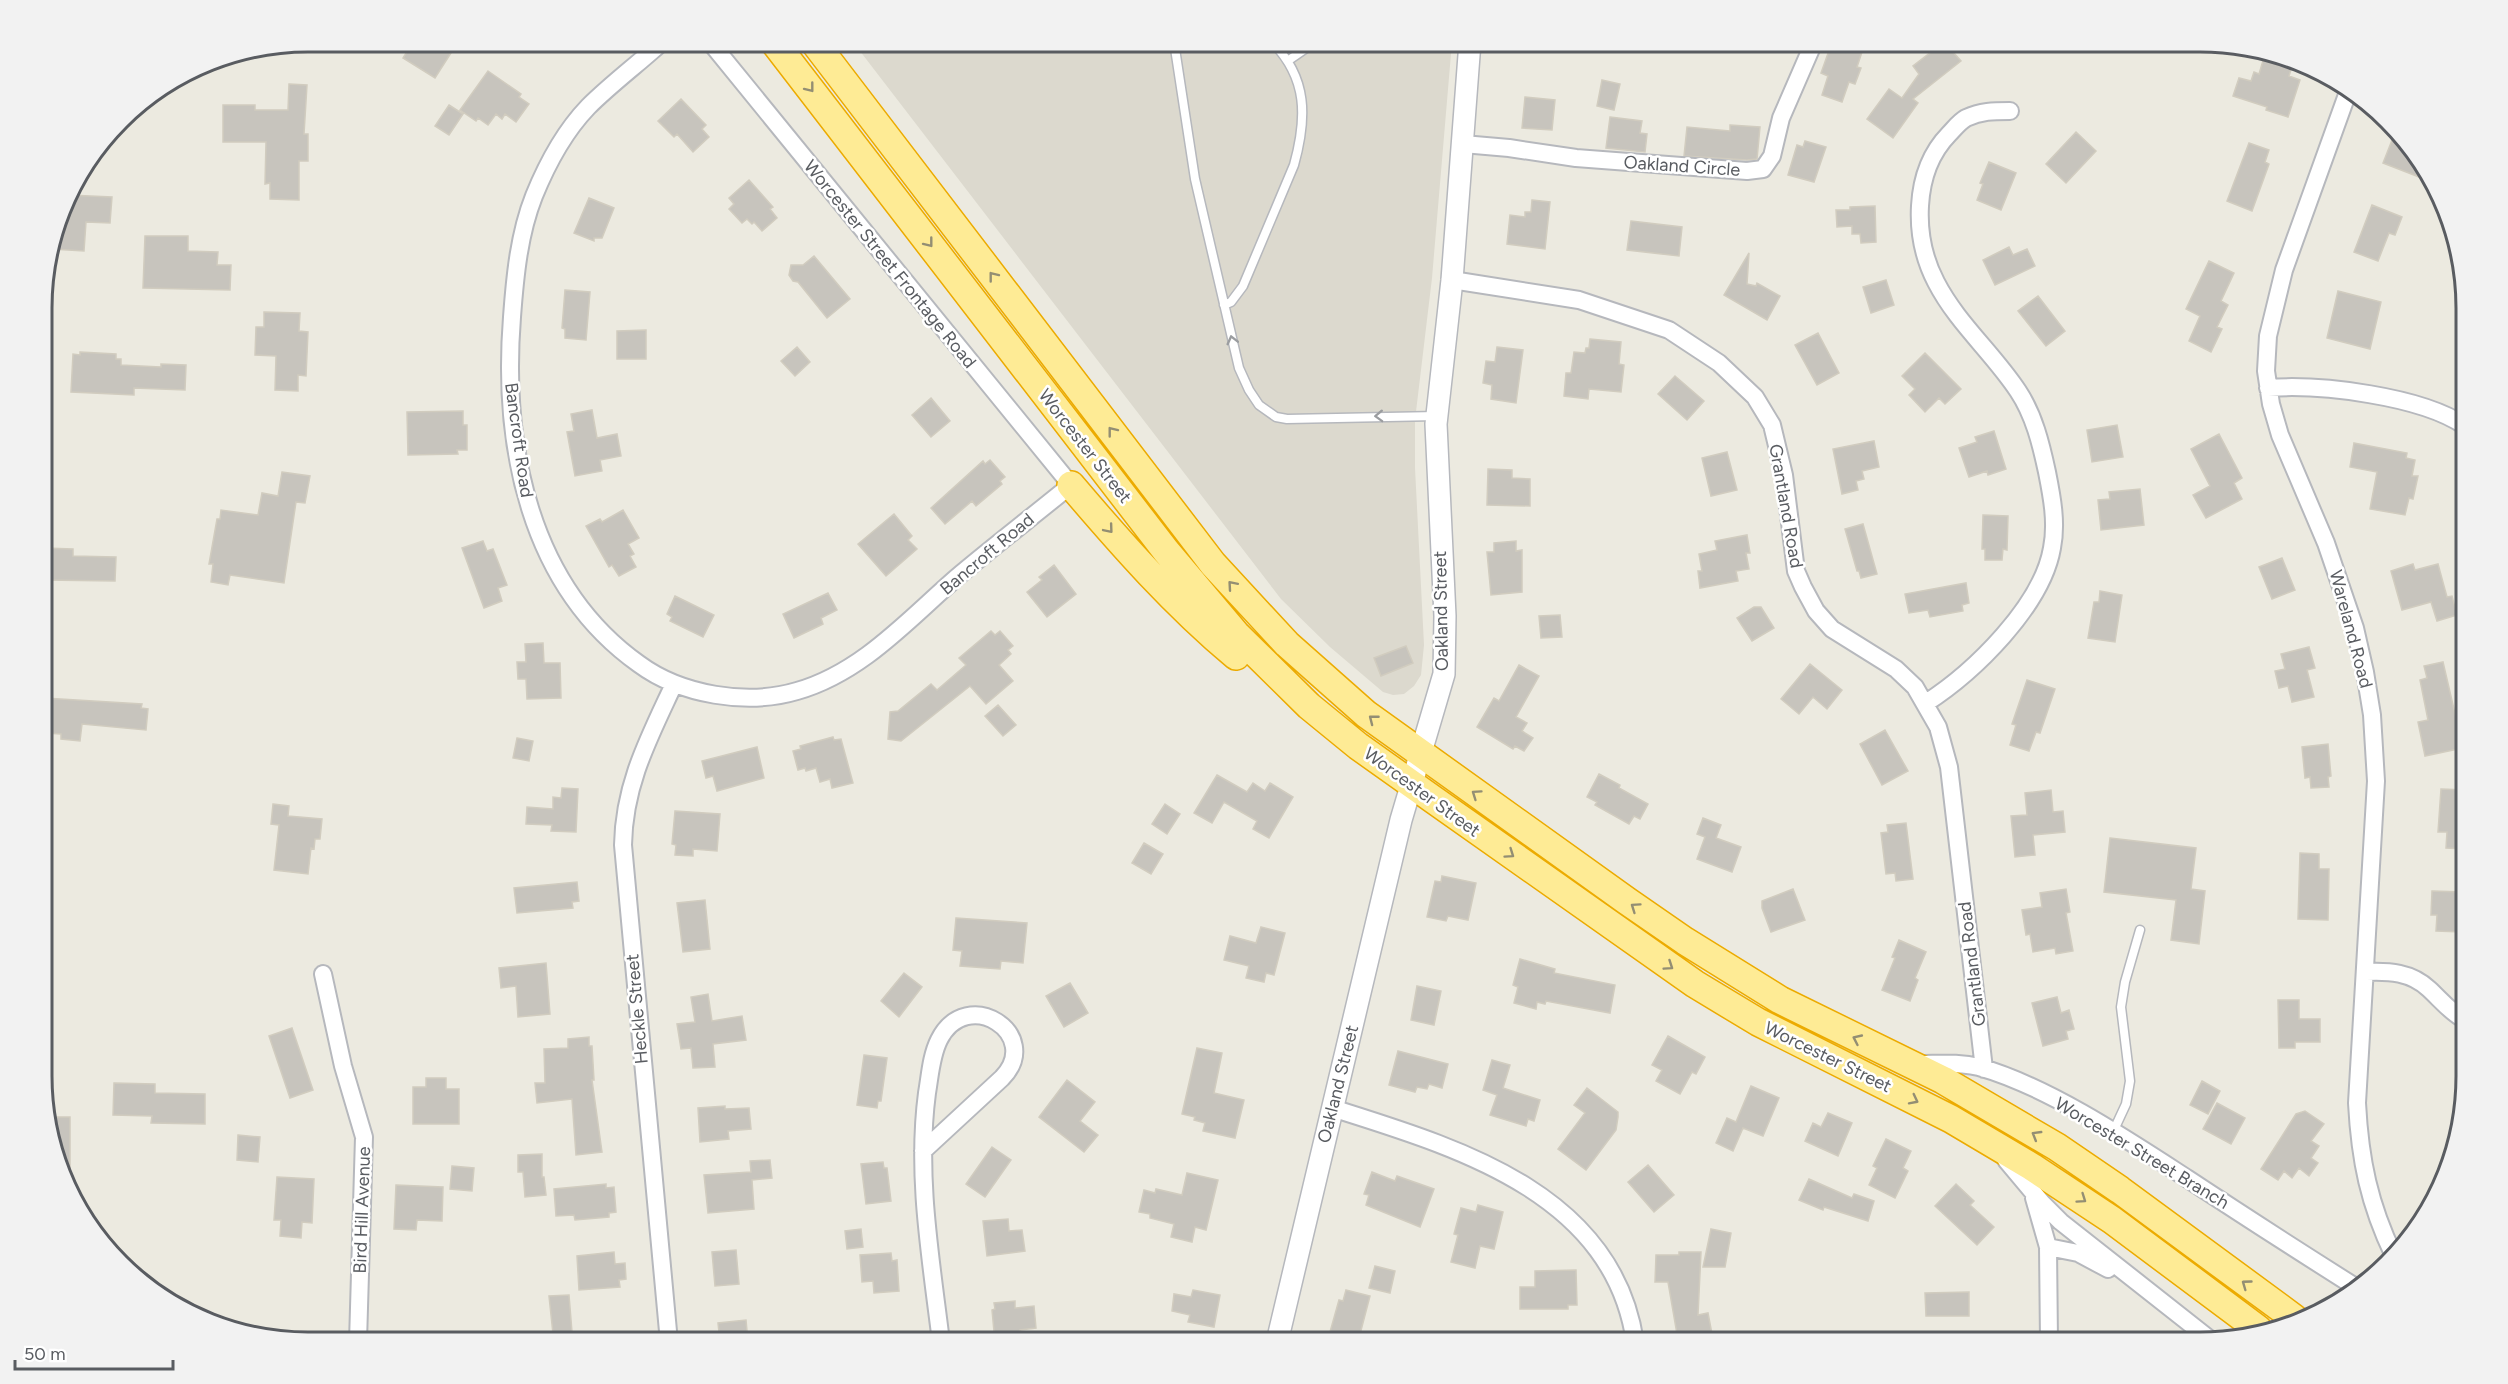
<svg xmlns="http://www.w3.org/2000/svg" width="2508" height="1384" font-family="Figtree,sans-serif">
  <rect width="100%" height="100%" fill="#eceae0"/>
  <path fill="#dcd9ce" d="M853 42H1452L1432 278 1415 420V468L1424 645 1421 675 1414 686 1404 694 1393 695 1383 692 1330 647 1281 599Z"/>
  <path fill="#c7c4bd" stroke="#d1ccbf" stroke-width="1.5" d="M413 42H458L435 78 403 58Z
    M1832 42H1843L1863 49 1857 67 1861 68 1855 84 1849 82 1842 102 1822 95 1828 76 1821 73Z
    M1944 42 1961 61 1913 99 1918 103 1893 138 1867 119 1889 89 1902 98 1919 74 1913 66Z
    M2265 54 2293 63 2289 76 2300 80 2288 117 2266 110 2267 107 2233 96 2239 78 2251 81 2254 72 2259 74Z
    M488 71 521 94 519 97 529 104 516 122 505 114 502 119 496 114 488 125 478 118 476 121 460 110Z
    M1602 80 1620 84 1614 110 1597 106Z
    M289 84 307 85 304 134H308V161H299V200L270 199V183L265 184 266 142H223V105H255V110H288Z
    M1525 97 1555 100 1552 130 1522 128Z
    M681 99 706 125 702 129 709 137 693 152 677 134 674 137 658 121Z
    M449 105 463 114 449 135 435 126Z
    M1610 117 1642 121 1640 133 1647 134 1645 152 1606 148Z
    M1730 125 1760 127 1757 159 1747 160 1684 156 1687 127 1730 131Z
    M2076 132 2096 151 2066 183 2046 164Z
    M2394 135 2421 161 2432 182 2383 163Z
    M1805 141 1826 147 1814 182 1788 175 1797 145 1803 147Z
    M2249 143 2269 150 2265 162 2269 164 2252 211 2227 201Z
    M1989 162 2016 173 2001 210 1977 200 1983 184 1980 183Z
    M749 180 773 207 770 209 777 218 762 231 754 222 752 224 747 219 742 223 729 209 734 204 729 198Z
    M68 195 112 197 110 223 86 222 84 251 52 249Z
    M589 198 614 208 602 238H594V241L574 233Z
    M1532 200 1550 202 1545 249 1507 244 1510 215 1525 217V212H1531Z
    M2372 205 2402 217 2395 235 2389 233 2378 261 2354 252Z
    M1875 206 1876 242 1861 243 1860 234H1852V226L1837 227 1836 210H1850V207Z
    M1631 221 1682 227 1679 256 1627 250Z
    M145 236H188V251L218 252 217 265H231L230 290 143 288Z
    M2009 247 2013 255 2027 249 2035 266 1995 285 1983 260Z
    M1749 253 1747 284 1756 286 1757 283 1780 296 1767 320 1724 295Z
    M814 256 850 299 827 318 798 282 793 281 789 275 791 265H803Z
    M2209 261 2234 273 2221 301 2228 305 2217 327 2222 329 2211 352 2189 341 2200 316 2186 309Z
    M1886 280 1894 305 1871 313 1863 287Z
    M565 290 590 292 586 340 565 338V329L562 328Z
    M2338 291 2381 302 2370 349 2327 338Z
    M2038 296 2065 331 2046 346 2018 311Z
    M264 312 300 313 299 331 308 332 306 376 298 375V391L275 390 276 356 255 355 256 327H264Z
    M646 330V359H617V331Z
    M1818 333 1839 373 1817 385 1795 345Z
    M1590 339 1621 342 1619 364 1624 365 1621 392 1589 389 1588 399 1564 396 1566 373H1571L1574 352 1585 353 1586 348H1589Z
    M797 347 810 362 795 376 781 361Z
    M1497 347 1523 350 1516 403 1491 399 1492 385 1483 383 1486 361 1495 362Z
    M80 352 116 354V359H121V365L161 367V364L186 365 185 390 134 388V395L71 392 73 354 80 355Z
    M1925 353 1961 389 1945 404 1939 398 1925 412 1909 395 1915 389 1902 376Z
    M1675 376 1704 401 1687 420 1658 394Z
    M931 398 950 421 931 437 912 415Z
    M592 410 597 438 617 434 621 456 600 460 602 471 575 476 567 432 574 431 571 414Z
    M463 411V425H467V450H457L458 454 408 455 407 412Z
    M2117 425 2123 457 2092 462 2087 430Z
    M1994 431 2006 469 1988 475 1987 471 1969 477 1959 448 1977 442 1975 437Z
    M2219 434 2242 478 2234 483 2242 499 2206 518 2193 495 2210 486 2191 449Z
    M1874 441 1879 467 1862 471 1864 479 1856 481 1858 490 1842 494 1833 449Z
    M2354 443 2407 453 2406 458 2415 460 2412 476H2418L2413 499 2409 498 2405 515 2370 509 2377 472 2350 467Z
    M1727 452 1737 490 1711 496 1702 458Z
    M990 460 1005 477 1000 481 1002 484 976 506 972 501 945 524 931 508 983 461 985 464Z
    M1488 469 1512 470V478L1530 479V506L1487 505Z
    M282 472 310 476 305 503 296 502 284 583 230 575 228 585 211 582 213 564H209L217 519H220L221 510 258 515 262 493 278 496Z
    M2140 489 2144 525 2101 530 2098 500 2110 499 2109 492Z
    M623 510 639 538 628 544 634 554 630 556 636 567 619 576 612 565 609 567 586 526 600 519 602 522Z
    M894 514 912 536 908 540 917 549 886 576 858 544Z
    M1983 515 2008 516 2007 550 2003 549 2002 560H1985V549H1982Z
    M1863 524 1877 574 1861 578 1859 571H1857L1845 529Z
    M1747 535 1750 553H1746L1749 569 1736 571 1738 581 1700 588 1698 571H1702L1699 554 1717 550 1715 541Z
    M483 541 487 551 493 549 507 585 498 588 502 601 484 608 462 548Z
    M1516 541V551L1522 550V592L1491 595 1487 552H1494V543Z
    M44 548 73 549V556L116 557 115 581 44 580Z
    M2282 558 2295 590 2272 599 2259 567Z
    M2413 564 2415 570 2438 564 2447 597 2452 596 2457 615 2437 621 2431 602 2402 610 2391 571Z
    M1054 565 1076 594 1047 617 1027 592 1042 580 1039 577Z
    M1966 583 1969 603 1962 605 1963 611 1930 617 1928 610 1909 613 1905 594Z
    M2100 591 2122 595 2115 642 2088 638 2094 602H2099Z
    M828 593 837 610 821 618 823 624 794 638 783 614Z
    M675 596 714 615 703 637 670 621 672 617 667 614Z
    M1754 607H1761L1774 628 1752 641 1737 618Z
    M1560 615 1562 637 1541 638 1539 616Z
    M991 631 995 635 1000 631 1013 646 1008 650 1011 654 999 665 1013 681 986 704 970 686 901 741 888 739 890 712 898 711 931 684 937 690 966 665 959 658Z
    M543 643 544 663H560L561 698 527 699 526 679H518L517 662H526L525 644Z
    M1406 646 1413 663 1381 676 1374 658Z
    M2309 647 2315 668 2307 670 2314 697 2292 702 2288 686 2279 688 2275 671 2285 669 2281 654Z
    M2443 662 2463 748 2425 756 2418 722 2428 720 2420 680 2427 678 2424 666Z
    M1810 664 1842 690 1827 709 1813 697 1799 714 1781 699Z
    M1519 665 1539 676 1516 717 1527 723 1522 731 1533 738 1524 751 1515 746 1513 749 1477 727 1494 698 1499 701Z
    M2027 680 2055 689 2040 733 2036 732 2029 751 2010 745 2016 725 2012 724Z
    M44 698 142 704 141 708 148 709 146 730 82 724 80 741 61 739V734L46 733 47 715 44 714Z
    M998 705 1016 725 1003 736 985 716Z
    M1885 730 1908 771 1882 785 1860 744Z
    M833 737 834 740 841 739 853 783 832 788 830 779 820 782 816 768 806 771 805 768 798 770 793 751 801 749 800 746Z
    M517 738 533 741 529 761 513 758Z
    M2328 744 2331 776 2328 777 2329 787 2311 788 2310 777 2305 778 2302 747Z
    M757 747 764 778 717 791 713 776 706 778 702 761Z
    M1599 774 1620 785 1619 788 1648 804 1640 819 1634 816 1629 824 1595 805 1597 802 1587 797Z
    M1217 775 1247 792 1253 783 1265 791 1270 783 1293 797 1269 838 1253 829 1257 821 1224 802 1212 823 1194 813Z
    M562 788 578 789 576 832 551 831 552 825 526 824 527 807 553 809V797L561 798Z
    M2441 789 2465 790V849L2446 848 2447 832H2438Z
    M2051 790 2053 812 2063 811 2065 832 2033 835 2035 855 2015 857 2011 816 2027 815 2025 793Z
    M273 804 289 806 288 816 322 819 320 839H315L314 849 311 848 308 874 274 870 279 825 271 824Z
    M1165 804 1180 814 1167 834 1152 824Z
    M675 811 720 814 717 851 693 849V856L675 855 676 845 672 844Z
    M1703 818 1721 825 1716 838 1741 847 1732 872 1697 859 1705 837 1697 834Z
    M1906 823 1913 879 1896 881 1895 873 1886 874 1881 833 1888 832 1887 825Z
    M2110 838 2196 848 2191 889 2205 891 2199 944 2171 940 2176 900 2104 892Z
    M1144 843 1163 854 1151 874 1132 863Z
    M2300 853 2319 854V869H2329L2328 920 2298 919Z
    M1442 876 1476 883 1468 920 1448 916 1446 921 1427 917 1435 881 1441 882Z
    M577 882 579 901 572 902 573 908 517 913 514 888Z
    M1793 889 1805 920 1771 932 1762 908V901Z
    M2066 889 2070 912 2066 913 2073 951 2056 954 2055 948 2033 952 2030 934 2026 935 2022 910 2042 907 2040 893Z
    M2432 891 2463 892 2462 932 2436 931 2437 915H2431Z
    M705 900 710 949 683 952 677 903Z
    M956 918 1027 923 1023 963 1001 961 1000 969 960 966 962 951 953 950Z
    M1261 927 1285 933 1274 975 1266 973 1264 982 1246 978 1249 966 1224 960 1230 936 1256 943Z
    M1899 940 1926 952 1915 978 1918 980 1910 1001 1882 990 1895 958 1892 957Z
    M1520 959 1555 969 1554 973 1615 985 1610 1013 1546 1001 1545 1004 1537 1002 1536 1009 1514 1003 1518 987 1513 985Z
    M546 963 550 1014 518 1017 516 986 501 988 499 968Z
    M904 973 922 987 899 1017 881 1001Z
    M1070 983 1088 1013 1064 1027 1046 996Z
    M1417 986 1441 991 1434 1025 1411 1020Z
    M708 994 712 1021 742 1016 746 1040 713 1044 715 1067 693 1068 691 1048 681 1049 677 1024 695 1022 691 997Z
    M2057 997 2061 1013 2069 1010 2074 1029 2066 1031 2068 1039 2043 1046 2032 1003Z
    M2278 1000H2299V1019H2320V1042H2295V1048H2279Z
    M292 1028 313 1090 290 1098 269 1036Z
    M1668 1036 1705 1057 1696 1074 1692 1072 1680 1094 1656 1081 1662 1070 1652 1065Z
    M589 1037V1046H592L594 1080H592L602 1152 576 1155 572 1099 537 1103 535 1083H545L544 1049 568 1048V1039Z
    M1197 1048 1222 1053 1214 1093 1244 1100 1235 1138 1203 1131 1205 1123 1194 1120 1195 1117 1182 1114Z
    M1398 1051 1448 1064 1442 1088 1429 1084 1427 1089 1417 1087 1415 1092 1389 1085Z
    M864 1055 887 1058 881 1101H878L877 1108 857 1105Z
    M1492 1060 1510 1065 1503 1088 1540 1100 1534 1121 1528 1119 1526 1126 1490 1115 1497 1095 1483 1090Z
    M426 1078H446V1089H459V1124H413V1087H426Z
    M1067 1080 1095 1102 1080 1121 1098 1135 1084 1152 1039 1117Z
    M2202 1081 2220 1091 2208 1114 2190 1105Z
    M114 1083 155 1084V1093L205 1094V1124L151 1123 152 1116 113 1115Z
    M1751 1086 1779 1098 1763 1136 1743 1128 1733 1151 1716 1143 1727 1118 1736 1122Z
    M1587 1088 1618 1112V1117L1616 1130 1586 1170 1558 1149 1585 1113 1574 1105Z
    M2217 1103 2245 1118 2231 1144 2203 1129Z
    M725 1106V1109L749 1108 751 1129 728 1131 729 1139 700 1142 698 1108Z
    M2305 1111 2324 1124 2311 1141 2319 1146 2311 1158 2318 1163 2309 1176 2299 1168 2292 1178 2284 1171 2278 1180 2261 1169 2296 1114Z
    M1828 1113 1852 1123 1838 1156 1805 1141 1813 1123 1821 1127Z
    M47 1117H70V1174L69 1175Z
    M238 1135 260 1137 258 1162 237 1160Z
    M1886 1139 1911 1151 1903 1168 1908 1171 1895 1198 1869 1185 1877 1168 1873 1166Z
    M992 1147 1011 1160 985 1197 966 1184Z
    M542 1154V1177H544L546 1195 525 1197 523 1172H518V1155Z
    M770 1160 772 1178 752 1180 754 1209 708 1213 704 1175 751 1172 750 1161Z
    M883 1162 884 1168H887L891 1201 866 1204 861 1164Z
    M1648 1165 1674 1195 1654 1212 1628 1182Z
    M452 1166 474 1168 472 1191 450 1189Z
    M1372 1172 1395 1181 1397 1176 1434 1189 1420 1227 1366 1205 1369 1195 1364 1194Z
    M1187 1173 1218 1180 1206 1230 1195 1227 1192 1242 1171 1237 1174 1224 1150 1218V1214L1139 1212 1144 1190 1155 1193 1156 1189 1182 1195Z
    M277 1177 314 1179 312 1223 302 1222 301 1238 280 1236 281 1220H274Z
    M1809 1179 1852 1198 1854 1194 1874 1201 1868 1221 1824 1207 1823 1210 1799 1200Z
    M606 1184V1188L614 1187 616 1212 609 1213V1217L575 1220 574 1215 556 1216 554 1189Z
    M1956 1184 1974 1201 1970 1205 1994 1227 1977 1245 1935 1206Z
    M396 1185 443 1187 442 1221 417 1220 416 1230 394 1229Z
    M1478 1205 1503 1212 1494 1249 1480 1246 1475 1268 1451 1262 1458 1235 1454 1234 1461 1208 1476 1212Z
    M1008 1219 1009 1231 1022 1230 1025 1251 987 1256 983 1221Z
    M861 1229 863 1247 847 1249 845 1231Z
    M1711 1229 1731 1233 1725 1267H1703Z
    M736 1250 739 1284 715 1286 712 1252Z
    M614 1252 615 1264 625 1263 626 1279 619 1280 620 1287 579 1290 577 1256Z
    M1679 1252H1701L1698 1315 1708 1313 1712 1334 1678 1340 1668 1282H1655L1656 1255H1679Z
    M891 1253 892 1261 897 1260 899 1291 874 1293 873 1281 862 1282 860 1255Z
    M1375 1266 1395 1271 1390 1293 1369 1288Z
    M1576 1270 1577 1305H1568V1309H1520V1287H1535V1271Z
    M1193 1290 1220 1295 1214 1327 1188 1322 1190 1315 1172 1311 1174 1294 1191 1297Z
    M1346 1290 1370 1296 1358 1342 1328 1339 1339 1300 1343 1301Z
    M1969 1292V1316H1926L1925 1293Z
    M569 1295 572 1332 553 1334 549 1296Z
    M1015 1301V1308L1034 1306 1036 1328 1020 1330 1021 1342H995L992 1310 995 1309 994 1303Z
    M746 1320 748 1342H720L718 1323Z"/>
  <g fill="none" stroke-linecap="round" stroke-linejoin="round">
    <defs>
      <path id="service" d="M1174 42 1195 179 1239 368 1249 390 1259 405 1276 417 1287 419 1437 416
        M1289 60 1315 42
        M1224 305 1231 302 1243 286 1294 165C1307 118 1308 78 1272 42
        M2113 1132 2126 1104 2130 1081 2121 1007 2125 982 2140 930"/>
      <path id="minor" d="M662 42C638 64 611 84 588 107 564 132 547 164 534 196 519 234 515 276 512 317 502 444 528 585 639 664 681 695 747 706 797 691 861 673 908 620 956 578 994 546 1033 516 1071 485L710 42
        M2348 92 2284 270 2268 336 2266 371 2271 404 2280 435 2326 543 2355 628 2365 672 2372 715 2376 781 2357 1103C2360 1160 2369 1204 2394 1256
        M1463 144 1509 148 1576 158 1747 171 1763 169 1772 156 1781 118 1814 42
        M1452 280 1579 300 1669 330 1719 363 1755 397 1772 425 1784 475 1796 571 1803 587 1816 611 1832 629 1896 669 1915 687 1938 727 1949 767 1984 1069
        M2268 388C2321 384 2421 396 2465 426
        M1926 703C1974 672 2042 606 2052 548 2057 523 2052 497 2047 472 2041 444 2034 415 2018 391 1993 353 1957 323 1936 282 1913 238 1912 172 1949 134 1954 129 1959 122 1966 118 1981 111 1993 111 2010 111
        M2366 972C2389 971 2411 972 2429 989 2441 1000 2450 1012 2465 1020
        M323 974 343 1066 364 1137 358 1342
        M1919 1064C1939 1064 1959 1062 1979 1067 2047 1086 2128 1140 2188 1179 2244 1216 2300 1252 2357 1288
        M1332 1108C1455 1147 1613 1192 1635 1342
        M923 1151 1002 1078C1044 1035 967 984 939 1040 931 1056 930 1076 927 1093 916 1176 931 1259 941 1342
        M2006 1160 2042 1203 2061 1222 2212 1341
        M2034 1198 2048 1247 2049 1341
        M2048 1247 2078 1253 2108 1269
        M669 1342 623 845C624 784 649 738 674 684"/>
      <path id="tertiary" d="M1277 1342 1401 820 1444 674 1445 616 1436 424 1452 280 1470 42"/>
      <path id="trunk" d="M774 42 1166 551 1236 634 1309 706 1358 746 1434 800 1695 984 1758 1022 1951 1119 2032 1167 2112 1220 2258 1329
        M814 42 1213 564 1287 644 1366 714 1627 901 1685 941 1780 1000 1943 1080 2057 1147 2120 1190 2294 1318
        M1071 485C1122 545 1175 605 1236 656"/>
    </defs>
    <use href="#service" stroke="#b6b8bd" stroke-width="11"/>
    <use href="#minor" stroke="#b6b8bd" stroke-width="20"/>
    <use href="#tertiary" stroke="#b6b8bd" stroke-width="24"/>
    <use href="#trunk" stroke="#ecab01" stroke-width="30"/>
    <use href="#service" stroke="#fff" stroke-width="8"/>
    <use href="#minor" stroke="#fff" stroke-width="16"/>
    <use href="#tertiary" stroke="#fff" stroke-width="21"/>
    <use href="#trunk" stroke="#feeb95" stroke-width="27"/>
  </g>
  <defs><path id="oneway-chevron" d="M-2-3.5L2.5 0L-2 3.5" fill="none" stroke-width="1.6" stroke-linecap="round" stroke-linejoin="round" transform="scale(1.5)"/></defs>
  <g stroke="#938e73">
    <use href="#oneway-chevron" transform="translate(810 88) rotate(52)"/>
    <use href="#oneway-chevron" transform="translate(929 243) rotate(52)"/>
    <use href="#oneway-chevron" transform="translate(993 276) rotate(-128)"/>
    <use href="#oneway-chevron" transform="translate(1112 431) rotate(-128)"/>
    <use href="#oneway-chevron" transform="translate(1109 529) rotate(50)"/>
    <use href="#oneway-chevron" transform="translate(1232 585) rotate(-131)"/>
    <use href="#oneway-chevron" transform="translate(1373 719) rotate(-142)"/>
    <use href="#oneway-chevron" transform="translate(1476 794) rotate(-145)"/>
    <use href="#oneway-chevron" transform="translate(1510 854) rotate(35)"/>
    <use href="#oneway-chevron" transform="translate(1635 907) rotate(-145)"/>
    <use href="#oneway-chevron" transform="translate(1669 966) rotate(34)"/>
    <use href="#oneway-chevron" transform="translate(1857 1039) rotate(-155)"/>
    <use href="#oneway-chevron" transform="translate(1914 1100) rotate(27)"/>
    <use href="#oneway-chevron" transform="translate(2036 1135) rotate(-149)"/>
    <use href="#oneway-chevron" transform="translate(2082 1199) rotate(35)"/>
    <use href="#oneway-chevron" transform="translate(2246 1284) rotate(-144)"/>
  </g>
  <g stroke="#9b9da0">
    <use href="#oneway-chevron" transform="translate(1232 340) rotate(-104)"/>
    <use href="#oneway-chevron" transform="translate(1379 416) rotate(178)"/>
  </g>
  <g text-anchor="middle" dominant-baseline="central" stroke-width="5" stroke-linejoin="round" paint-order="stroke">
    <g font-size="18" fill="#595c61" stroke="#fff">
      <text transform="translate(1682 166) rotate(4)">Oakland Circle</text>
      <text transform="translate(890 264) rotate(51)">Worcester Street Frontage Road</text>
      <text transform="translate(519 440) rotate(82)">Bancroft Road</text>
      <text transform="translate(1085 446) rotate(52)">Worcester Street</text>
      <text transform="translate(1786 506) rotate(80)">Grantland Road</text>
      <text transform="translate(987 554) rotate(-40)">Bancroft Road</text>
      <text transform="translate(1441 611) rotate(-91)">Oakland Street</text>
      <text transform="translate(2351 629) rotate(75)">Wareland Road</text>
      <text transform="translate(1422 792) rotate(36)">Worcester Street</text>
      <text transform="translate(1972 964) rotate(-97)">Grantland Road</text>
      <text transform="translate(637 1009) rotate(-95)">Heckle Street</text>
      <text transform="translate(1828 1057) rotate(26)">Worcester Street</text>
      <text transform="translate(1338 1084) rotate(-76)">Oakland Street</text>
      <text transform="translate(2142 1153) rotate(31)">Worcester Street Branch</text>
      <text transform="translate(362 1210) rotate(-88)">Bird Hill Avenue</text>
    </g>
  </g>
  <path d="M0 0H2508V1384H0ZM308 52H2200A256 256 0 0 1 2456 308V1076A256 256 0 0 1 2200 1332H308A256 256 0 0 1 52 1076V308A256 256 0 0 1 308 52Z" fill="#f2f2f2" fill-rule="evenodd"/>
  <path fill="none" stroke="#595c61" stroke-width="3" d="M308 52H2200A256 256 0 0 1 2456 308V1076A256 256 0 0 1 2200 1332H308A256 256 0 0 1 52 1076V308A256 256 0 0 1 308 52Z"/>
  <path d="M15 1360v9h158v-9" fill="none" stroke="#595c61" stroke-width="3"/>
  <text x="24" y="1360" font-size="18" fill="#595c61" stroke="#ffffff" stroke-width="4.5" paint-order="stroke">50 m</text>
</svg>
